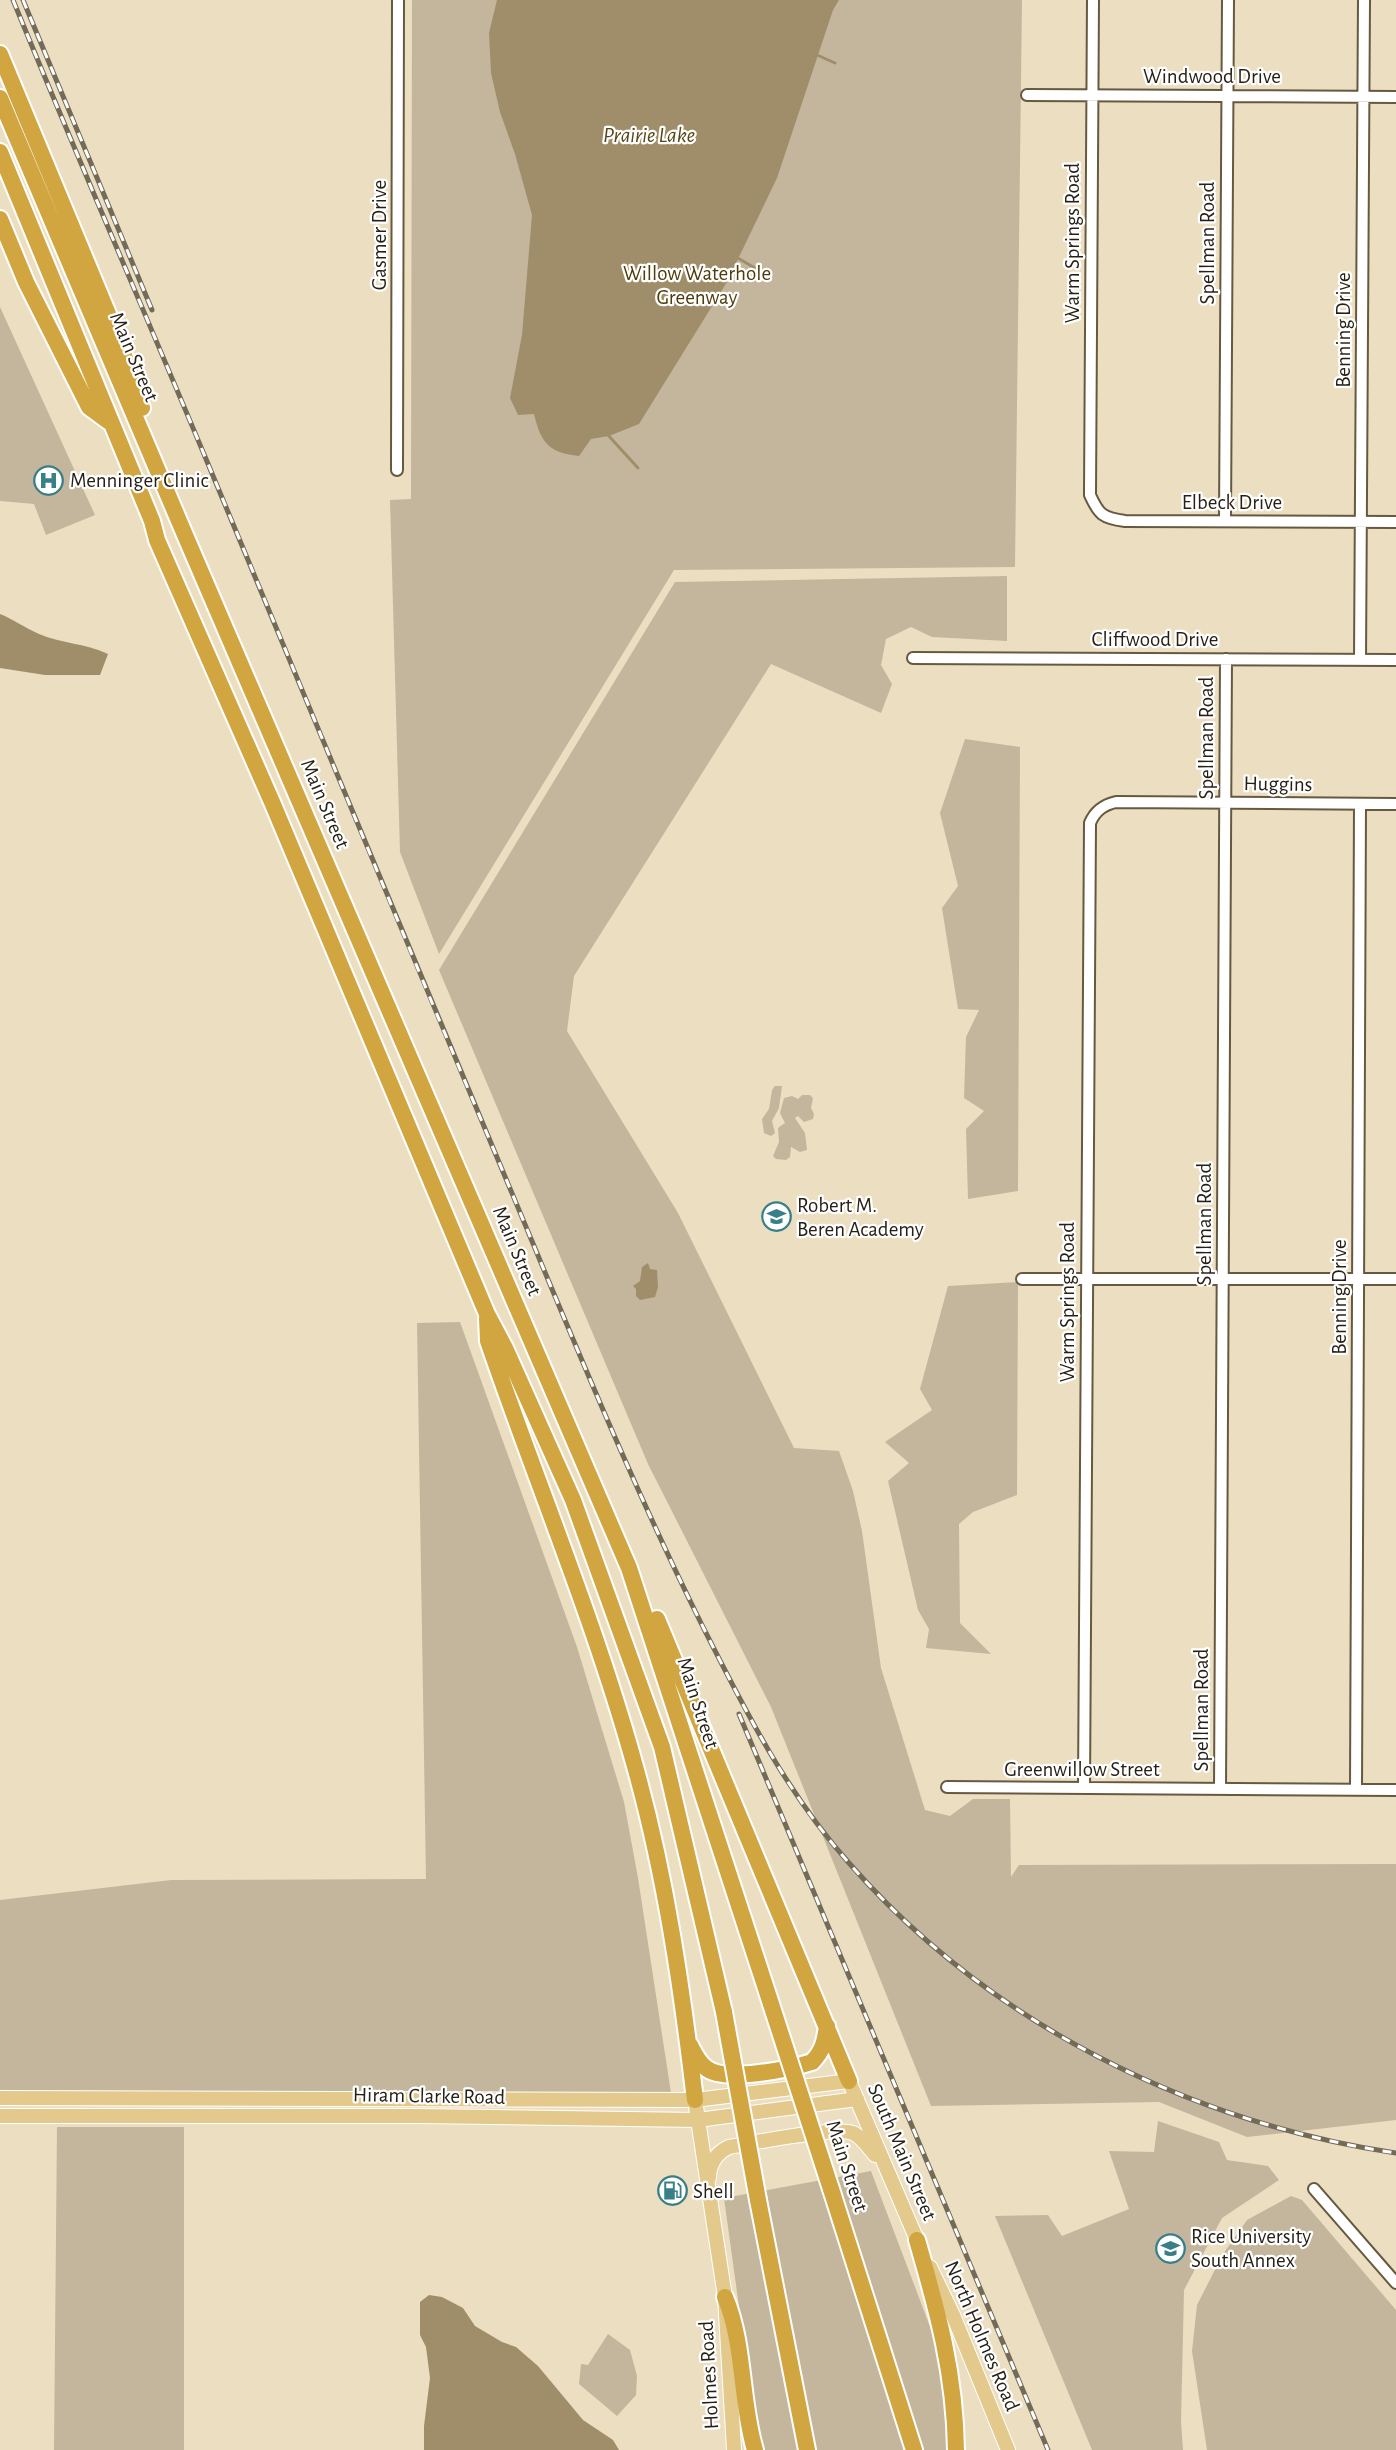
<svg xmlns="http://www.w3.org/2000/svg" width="1396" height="2450" font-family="'Alegreya Sans',sans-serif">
  <rect width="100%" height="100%" fill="#ecdec1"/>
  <path fill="#c3b69d" d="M412 0H1022L1015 567 674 570 439 954 400 852 390 500 411 499Z
    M0 307 95 515 46 535 34 504 0 501Z
    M1007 576V641L932 637 911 627 886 639 881 665 892 684 881 713 771 664 574 976 567 1031 678 1213 794 1448 839 1451 853 1491 862 1531 881 1668 925 1810 950 1816 973 1799H1010L1011 1877 1019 1865 1396 1864V2120L1247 2137 1159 2102 931 2106 771 1707 648 1464 439 970 675 582Z
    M965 739 1020 747 1018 1191 968 1199 966 1129 984 1111 964 1098 966 1037 979 1010 958 1009 942 908 958 886 940 813Z
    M775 1086H782L779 1108 772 1121 775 1133 771 1136 764 1133 762 1119 769 1109 772 1090Z
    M802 1095H810L813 1098 811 1108 814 1114 813 1119 804 1122 798 1116 795 1118 805 1133 807 1150 800 1152 791 1147 790 1157 786 1160 776 1159 773 1156 779 1142 778 1128 785 1123 780 1113 784 1098 792 1096 798 1099Z
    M1018 1282 1017 1495 973 1512 959 1524 960 1623 991 1654 926 1648 929 1629 918 1610 888 1481 909 1463 885 1442 932 1410 920 1389 948 1286Z
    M460 1322 577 1647 624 1802 638 1878 671 2093 0 2091V1900L171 1880 426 1879 417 1323Z
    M1158 2121 1219 2142 1227 2160 1268 2166 1279 2180 1222 2218 1184 2290 1181 2422 1183 2450H1092L995 2216 1048 2215 1062 2236 1129 2209 1109 2151 1154 2152Z
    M57 2127H184V2450H54Z
    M871 2171 940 2353 963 2450H763L752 2401 724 2198Z
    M1291 2196 1302 2200 1396 2310V2450H1207L1192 2351 1197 2305 1223 2254 1247 2220Z
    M608 2334 630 2350 637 2376 636 2395 617 2416 579 2384 581 2364 588 2365Z"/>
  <path fill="#a08e6a" d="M497 0H839L833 10 777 178 727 282 639 424 609 436 591 439 579 456C549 453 541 443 534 414L518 415 510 398 522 335 532 215 515 154 500 112 491 73 489 33Z
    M0 614C13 619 25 628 39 634 62 644 86 643 108 654L100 675H45L0 668Z
    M648 1263 650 1269 657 1270 658 1287 655 1297 640 1300 636 1296V1289L633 1286 640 1281 642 1267Z
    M429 2295 442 2297 463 2308 475 2326 502 2342 516 2347 538 2366 583 2420 613 2440 619 2450H424V2426L430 2378 426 2347 420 2335V2302Z"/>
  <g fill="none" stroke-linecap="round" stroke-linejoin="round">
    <path stroke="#a08e6a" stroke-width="3" d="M817 55 835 63
      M736 257 755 268
      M607 434 638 468"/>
    <defs>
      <path id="minor" d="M1093 0 1090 495C1099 515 1103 518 1125 521L1396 522
        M1027 95 1396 97
        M397 470 398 0
        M1225 521 1228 0
        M913 658 1396 660
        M1360 660 1364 0
        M1022 1279H1396
        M947 1787 1396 1790
        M1084 1788 1090 823C1095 811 1103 805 1116 802L1396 804
        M1220 1789 1226 659
        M1356 1790 1360 804
        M1314 2189 1396 2283"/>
      <path id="major" d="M0 2098 695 2100 849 2081 920 2247
        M695 2100 725 2297 734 2450
        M0 2116H418L698 2120 857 2099
        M709 2178C709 2164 717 2152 729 2147 752 2143 836 2126 853 2133 862 2137 869 2148 875 2155
        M930 2267 953 2315 1008 2450"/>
      <path id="highway" d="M0 54 118 338 142 408
        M0 98 182 528 629 1568 771 2004
        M0 152 152 521 157 540 272 802 487 1314 505 1348 573 1500 662 1747 724 2012
        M0 219 26 282 89 407 108 421
        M487 1318 488 1341C537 1484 596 1624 636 1770 666 1878 682 1989 695 2100
        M657 1619 849 2081
        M690 2045C694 2053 698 2062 706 2068 724 2083 790 2069 812 2062 823 2051 825 2041 827 2026
        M831 2189 914 2450
        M758 2200 807 2450
        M917 2240C938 2312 955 2374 956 2450
        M725 2297C745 2345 740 2400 755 2450"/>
    </defs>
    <use href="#minor" stroke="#665940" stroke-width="14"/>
    <use href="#major" stroke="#fff" stroke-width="16"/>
    <use href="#highway" stroke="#fff" stroke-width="20"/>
    <use href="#minor" stroke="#fff" stroke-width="10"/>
    <use href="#major" stroke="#e3ca8c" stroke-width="14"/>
    <use href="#highway" stroke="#d1a640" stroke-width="16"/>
    <defs>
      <path id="rail" d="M13 0C76 154 142 306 206 459 303 691 398 923 496 1155 562 1312 625 1470 701 1623 744 1708 785 1791 849 1863 988 2022 1188 2122 1396 2153
        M23 0 152 310
        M739 1714 1048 2450"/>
    </defs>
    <use href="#rail" stroke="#736a58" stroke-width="5"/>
    <use href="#rail" stroke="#fff" stroke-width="3" stroke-dasharray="9" stroke-linecap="butt"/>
    <defs>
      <path id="highway-bridge" d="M771 2004 831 2189
        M724 2012 758 2200"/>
    </defs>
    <use href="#highway-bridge" stroke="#fff" stroke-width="20" stroke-linecap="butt"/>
    <use href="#highway-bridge" stroke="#d1a640" stroke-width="16"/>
  </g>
  <defs>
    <symbol id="hospital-ring" viewBox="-11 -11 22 22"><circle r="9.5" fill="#fff" stroke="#387f88" stroke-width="1.5"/><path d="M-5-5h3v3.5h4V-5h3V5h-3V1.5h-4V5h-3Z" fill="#387f88"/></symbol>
    <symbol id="school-ring" viewBox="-11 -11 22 22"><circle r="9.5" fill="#fff" stroke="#387f88" stroke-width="1.5"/><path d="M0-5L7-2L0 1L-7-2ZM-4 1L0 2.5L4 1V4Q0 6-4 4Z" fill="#387f88"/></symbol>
    <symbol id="fuel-ring" viewBox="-11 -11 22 22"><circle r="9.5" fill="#fff" stroke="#387f88" stroke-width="1.5"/><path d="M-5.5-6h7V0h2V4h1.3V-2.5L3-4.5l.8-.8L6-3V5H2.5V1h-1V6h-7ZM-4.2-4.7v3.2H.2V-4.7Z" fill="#387f88"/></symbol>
    <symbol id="university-ring" viewBox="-11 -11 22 22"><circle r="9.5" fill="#fff" stroke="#387f88" stroke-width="1.5"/><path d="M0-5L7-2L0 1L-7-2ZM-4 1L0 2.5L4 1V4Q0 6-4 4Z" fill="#387f88"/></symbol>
  </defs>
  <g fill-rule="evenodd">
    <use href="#hospital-ring" x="32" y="464" width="33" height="33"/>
    <use href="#school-ring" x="760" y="1200" width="33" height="33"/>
    <use href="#fuel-ring" x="656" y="2174" width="33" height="33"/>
    <use href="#university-ring" x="1154" y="2232" width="33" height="33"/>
  </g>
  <g text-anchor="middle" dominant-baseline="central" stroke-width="4.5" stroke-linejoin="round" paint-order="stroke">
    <g font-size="21" fill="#251f15" stroke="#fff">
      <text x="1212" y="76">Windwood Drive</text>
      <text transform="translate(379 235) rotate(-90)">Gasmer Drive</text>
      <text transform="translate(1072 243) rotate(-90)">Warm Springs Road</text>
      <text transform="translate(1207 243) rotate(-90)">Spellman Road</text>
      <text transform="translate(1343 330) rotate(-90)">Benning Drive</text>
      <text transform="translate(134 357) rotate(67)">Main Street</text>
      <text x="1232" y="502">Elbeck Drive</text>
      <text x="1155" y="639">Cliffwood Drive</text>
      <text transform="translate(1206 738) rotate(-90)">Spellman Road</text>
      <text transform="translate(1278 784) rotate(1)">Huggins</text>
      <text transform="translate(325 804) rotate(67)">Main Street</text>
      <text transform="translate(1204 1224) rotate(-90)">Spellman Road</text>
      <text transform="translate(517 1251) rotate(67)">Main Street</text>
      <text transform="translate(1339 1297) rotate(-90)">Benning Drive</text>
      <text transform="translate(1067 1302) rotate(-90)">Warm Springs Road</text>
      <text transform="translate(698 1703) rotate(72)">Main Street</text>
      <text transform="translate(1201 1710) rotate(-90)">Spellman Road</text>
      <text x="1082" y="1769">Greenwillow Street</text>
      <text transform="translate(429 2096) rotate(1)">Hiram Clarke Road</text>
      <text transform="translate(902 2152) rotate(67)">South Main Street</text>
      <text transform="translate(847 2166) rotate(72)">Main Street</text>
      <text transform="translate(982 2336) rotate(67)">North Holmes Road</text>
      <text transform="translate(709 2375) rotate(-93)">Holmes Road</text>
    </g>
    <g font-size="21" fill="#4f3c0c" stroke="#fff">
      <text x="697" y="273">Willow Waterhole<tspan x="697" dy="24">Greenway</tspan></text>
    </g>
    <g font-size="21" fill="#251f15" stroke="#fff" text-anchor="start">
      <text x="70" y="480">Menninger Clinic</text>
      <text x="797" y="1205">Robert M.<tspan x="797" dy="24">Beren Academy</tspan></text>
      <text x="693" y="2191">Shell</text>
      <text x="1191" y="2236">Rice University<tspan x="1191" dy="24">South Annex</tspan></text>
    </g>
    <g font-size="22" font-style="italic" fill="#594517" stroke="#fff">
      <text x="649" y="135">Prairie Lake</text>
    </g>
  </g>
</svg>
